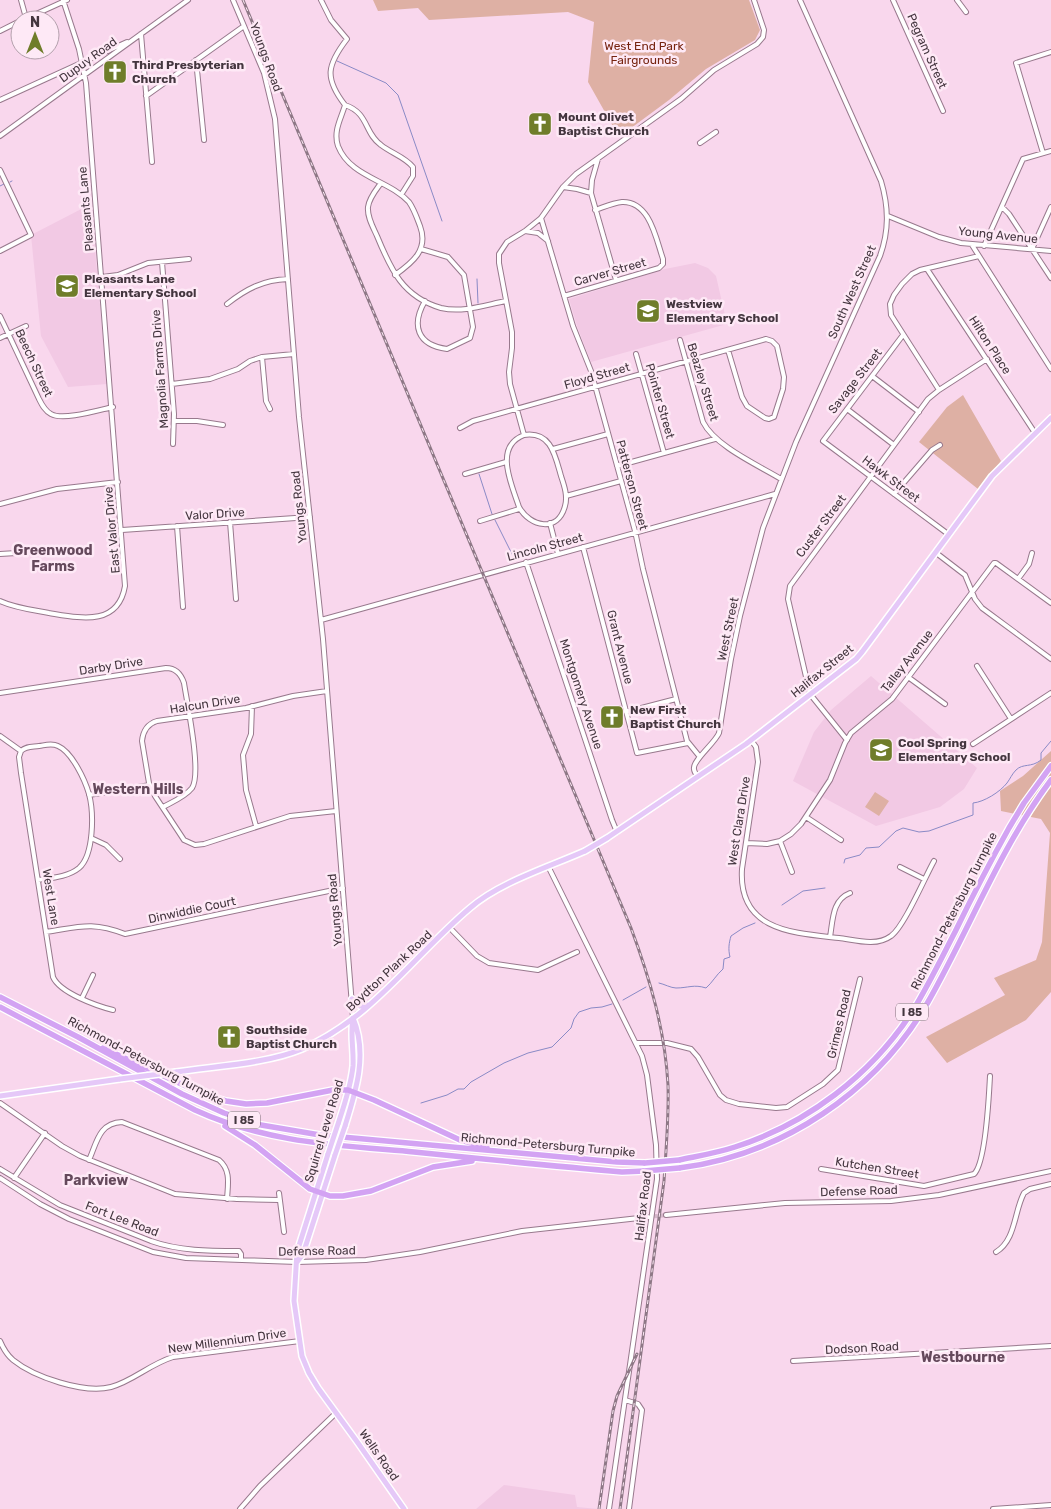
<svg xmlns="http://www.w3.org/2000/svg" width="1051" height="1509" font-family="Rubik,sans-serif">
  <rect width="100%" height="100%" fill="#f9d7ed"/>
  <path fill="#f2c9e4" d="M91 204 107 384 68 387 41 336 31 235Z
    M695 263 708 268 716 276 727 324 591 362 577 326 569 299 665 269Z
    M871 676 977 768 964 789 940 807 876 826 793 781 814 732 831 710Z
    M504 1485 575 1495 577 1507 598 1509H476Z"/>
  <path fill="#deb0a4" d="M373 0H749L760 30 755 40 706 69 669 100 619 137 588 82 594 22 568 12 429 20 418 8 378 11Z
    M963 395 1001 461 978 489 919 442 947 407Z
    M1051 751V992L1026 1020 947 1063 926 1037 1005 995 994 978 1036 960 1042 942 1050 833 1041 819 1001 811 1000 791 1023 776Z
    M875 792 889 801 879 816 865 807Z"/>
  <g fill="none" stroke-linecap="round" stroke-linejoin="round">
    <path stroke="#8a8ac6" stroke-width="1" d="M337 61 386 83 398 95 442 221
      M10 182 12 181
      M0 186 4 184
      M477 279 478 303
      M479 474 492 514
      M495 520 515 560
      M844 863 845 859 860 855 866 848 879 847 896 831 903 828 919 832 929 831 973 815V803C984 802 1000 792 1007 783 1010 779 1012 774 1016 770 1023 763 1031 768 1041 760V753L1051 741
      M782 905 803 891 825 888
      M659 983C664 984 671 988 676 988 688 988 694 984 706 988 712 983 716 975 723 969L724 959 730 957C728 949 729 943 731 936L743 928 755 923
      M623 1000 646 987
      M421 1103 447 1095 458 1089H464L471 1082 504 1063 528 1053 552 1047 571 1028 574 1019 579 1012 591 1008 602 1007 612 1004"/>
    <path stroke="#d5b7ca" stroke-width="4" stroke-dasharray="4 2" stroke-linecap="butt" d="M648 1217 666 1215"/>
    <defs>
      <path id="minor" d="M21 0 26 18
        M233 0 264 73 275 119 299 417 323 639 353 1018
        M321 0 331 20 347 39C327 65 324 78 345 105
        M893 0 943 111
        M957 0 966 12
        M23 20 67 0
        M0 31 20 21
        M141 34 152 162
        M196 60 204 140
        M146 96 244 26
        M0 100 127 42
        M345 105C341 119 333 131 338 146 350 177 389 180 409 202 414 209 417 218 420 226 429 250 412 263 395 275
        M345 105C369 113 364 133 381 145 391 153 405 157 413 167V176L401 195
        M0 136 188 0
        M700 143 716 132
        M1043 153 1016 63 1051 52
        M598 159 592 180 591 193 616 280
        M0 170 31 235 0 251
        M381 183C376 190 369 198 368 207 367 217 373 227 377 236 391 270 403 297 441 308 463 313 485 305 506 301
        M563 187 577 189 591 193
        M1002 207 1009 214 1051 278
        M888 216 939 237 961 243 1051 251
        M541 218 573 326 591 371 635 531 643 569 687 741 700 757
        M525 231 538 233 548 241
        M972 245 1051 369
        M984 246 1023 159 1051 151
        M421 249 448 257 464 275 473 327 470 338 447 349C417 345 411 325 425 301
        M1032 249 1051 207
        M162 262 174 414 173 444
        M927 269 1035 433
        M102 277 118 275 148 263 189 259
        M564 296 659 268 663 264V259C656 239 650 201 622 202 613 203 604 207 595 210
        M227 304C246 289 263 280 288 279
        M0 316 39 399C42 405 45 411 51 414 63 421 99 410 113 407
        M903 335 823 441 948 534
        M0 338 26 326
        M680 340 703 422C715 446 758 465 781 479
        M636 354 664 453
        M262 357 266 401 270 409
        M872 376 919 412
        M172 384 210 379 238 369 250 361 262 357 294 354
        M939 390 891 315 890 304 894 295 902 284 912 274 920 270 979 256
        M847 409 894 445
        M175 421H197L223 425
        M460 428 473 421 766 339 772 341 777 346 784 377 783 389 774 417 769 419 765 418 747 406 742 397 728 350
        M524 435 510 384 509 372 512 348V332L499 263V254L507 242 525 231 541 218 563 187 576 174 681 99 714 70 757 44 763 37 764 30 754 0
        M524 435C551 431 555 455 561 476 564 485 568 496 565 506 558 533 530 527 519 507 512 485 493 447 524 435Z
        M553 449 608 434
        M617 466 715 439
        M465 474 506 462
        M894 494 932 450 940 445
        M566 496 621 481
        M0 504 57 489 118 482
        M480 521 519 509
        M230 522 236 599
        M550 523 558 554
        M177 526 183 607
        M122 530 310 517
        M583 547 637 753 688 743
        M935 552 965 575 975 599 982 608 1051 659
        M0 554 66 550
        M526 562 612 820 617 832
        M1018 579 1029 564 1032 553
        M0 601C15 608 33 610 49 613 80 618 118 627 125 586L86 83 79 49 63 0
        M321 620 775 494
        M977 666 1011 719
        M908 677 945 704
        M327 691 293 696 246 708 157 721C147 724 143 731 142 741L149 783 155 796 184 840 195 845 204 844 290 816 336 811
        M0 693 166 668C176 668 181 674 184 683 187 703 202 773 192 788 185 797 172 802 163 807
        M252 706 251 734 243 755 246 790 256 826
        M626 712 676 699
        M0 736 21 751
        M751 740 756 747 758 762 742 869C738 931 793 933 839 938 855 940 876 947 891 936 904 927 925 877 934 861
        M847 740 810 694 788 599 790 586 928 399 939 390 987 359
        M973 744 1051 693
        M21 751 19 757 21 773 53 977C60 993 97 1006 113 1010
        M21 751C26 746 32 747 39 746 46 745 52 743 58 746 72 752 85 780 89 794 94 813 94 855 79 868 68 877 51 878 38 880
        M698 777C696 774 694 772 694 769 692 761 715 743 719 733L731 659 740 616 763 528 796 442 880 256C889 231 889 208 881 181L800 0
        M89 795 150 785
        M806 817 841 840
        M91 838 106 845 120 859
        M780 841 792 872
        M746 843 767 844 780 841 791 834 801 824 830 780 845 743 851 733 892 699 994 563H996L1051 603
        M548 866 642 1056 647 1075 656 1145 657 1179 609 1509
        M900 867 924 879
        M450 928 477 956 489 963 538 970 577 952
        M46 932C79 927 92 921 125 934L343 888
        M830 937C833 920 832 900 850 893
        M82 998 93 975
        M636 1043H667L691 1049 698 1057 720 1095 726 1100 739 1104 776 1108 787 1107 823 1084 838 1070 860 979
        M0 1103 62 1146 80 1156 175 1194 237 1199 279 1200
        M89 1160C97 1142 99 1123 122 1122L219 1160C231 1170 228 1184 227 1199
        M0 1169 60 1205 151 1241C179 1251 209 1251 239 1251L241 1254V1260
        M821 1169 924 1186 974 1174C986 1163 989 1094 990 1076
        M0 1178 40 1204 69 1219 153 1252 186 1258 297 1262 366 1260 420 1252 522 1231 648 1217
        M14 1178 45 1133
        M279 1193 284 1232
        M666 1215 785 1203 891 1201 939 1195 1051 1171
        M996 1252C1016 1240 1014 1211 1024 1193L1030 1189 1051 1184
        M0 1341C3 1348 7 1355 13 1360 34 1377 84 1394 111 1387 133 1381 150 1364 173 1357L300 1341
        M793 1361 1051 1346
        M625 1400 638 1404 642 1410 629 1509
        M240 1509 260 1486 336 1413
        M993 1509 1051 1505"/>
      <path id="major" d="M607 838 746 744 856 659 862 652 992 476 1051 418
        M352 999 360 1006 369 1005
        M176 1072C215 1066 266 1064 302 1049 373 1018 414 955 470 908 500 882 549 867 585 851
        M0 1096 120 1079
        M338 1124C344 1106 351 1086 353 1066 354 1050 350 1035 353 1019
        M345 1126C356 1091 368 1054 353 1018
        M328 1154 297 1252 294 1301 302 1356 309 1373 318 1388 358 1443 404 1509
        M297 1262 303 1254 335 1155"/>
      <path id="highway" d="M0 997 78 1037 182 1094 224 1113 261 1125 320 1135 617 1162 645 1163
        M0 1007 195 1110C267 1143 336 1145 414 1152 483 1159 552 1166 622 1172L644 1171
        M103 1048 203 1094 226 1101 246 1104 267 1103 333 1090H348L374 1100 460 1140 487 1147
        M225 1126 255 1145 310 1189 330 1196H343L371 1191 433 1167 472 1161
        M679 1160C698 1156 717 1153 735 1147 807 1124 871 1075 912 1012 928 986 941 959 955 932 972 897 990 862 1009 828L1024 803 1051 766
        M679 1168C782 1155 876 1092 928 1002 970 928 1000 848 1051 780"/>
    </defs>
    <use href="#minor" stroke="#98798d" stroke-width="6"/>
    <use href="#major" stroke="#fff" stroke-width="8"/>
    <use href="#highway" stroke="#fff" stroke-width="8"/>
    <use href="#minor" stroke="#fff" stroke-width="4"/>
    <use href="#major" stroke="#e5c8f8" stroke-width="5"/>
    <use href="#highway" stroke="#d3a3f3" stroke-width="5.5"/>
    <defs>
      <path id="rail" d="M243 0 631 928C650 979 665 1030 668 1085 669 1117 666 1149 664 1181L620 1509
        M599 1509 613 1411 617 1396 637 1354"/>
    </defs>
    <use href="#rail" stroke="#8e7886" stroke-width="3"/>
    <use href="#rail" stroke="#fee9f6" stroke-width="1" stroke-dasharray="4" stroke-linecap="butt"/>
    <defs>
      <path id="major-bridge" d="M585 851 607 838
        M120 1079 176 1072
        M328 1154 338 1124
        M335 1155 345 1126"/>
      <path id="highway-bridge" d="M645 1163 679 1160
        M644 1171 679 1168"/>
    </defs>
    <use href="#major-bridge" stroke="#fff" stroke-width="8" stroke-linecap="butt"/>
    <use href="#highway-bridge" stroke="#fff" stroke-width="8" stroke-linecap="butt"/>
    <use href="#major-bridge" stroke="#e5c8f8" stroke-width="5"/>
    <use href="#highway-bridge" stroke="#d3a3f3" stroke-width="5.5"/>
  </g>
  <defs>
    <symbol id="church-square" viewBox="-11 -11 22 22"><rect x="-9" y="-9" width="18" height="18" rx="4" fill="#6f7d2a" stroke="#fee9f6"/><path d="M-1.2-6h2.4v3.5h3.3v2.4h-3.3V6h-2.4V-.1h-3.3v-2.4h3.3Z" fill="#fff"/></symbol>
    <symbol id="school-square" viewBox="-11 -11 22 22"><rect x="-9" y="-9" width="18" height="18" rx="4" fill="#6f7d2a" stroke="#fee9f6"/><path d="M0-5L7-2L0 1L-7-2ZM-4 1L0 2.5L4 1V4Q0 6-4 4Z" fill="#fff"/></symbol>
  </defs>
  <g fill-rule="evenodd">
    <use href="#church-square" x="101" y="58" width="28" height="28"/>
    <use href="#church-square" x="526" y="110" width="28" height="28"/>
    <use href="#school-square" x="53" y="272" width="28" height="28"/>
    <use href="#school-square" x="634" y="297" width="28" height="28"/>
    <use href="#church-square" x="598" y="703" width="28" height="28"/>
    <use href="#school-square" x="867" y="736" width="28" height="28"/>
    <use href="#church-square" x="215" y="1023" width="28" height="28"/>
  </g>
  <g text-anchor="middle" dominant-baseline="central" stroke-width="5" stroke-linejoin="round" paint-order="stroke">
    <g fill="#fee9f6" stroke="#7c6c76" stroke-width="1">
      <rect x="896" y="1003.5" width="32" height="17" rx="4"/>
      <rect x="228" y="1111.5" width="32" height="17" rx="4"/>
    </g>
    <g font-size="11" font-weight="bold" fill="#44363f">
      <text x="912" y="1012">I 85</text>
      <text x="244" y="1120">I 85</text>
    </g>
    <g font-size="12" fill="#762410" stroke="#fee9f6">
      <text x="644" y="46">West End Park<tspan x="644" dy="14">Fairgrounds</tspan></text>
    </g>
    <g font-size="12" fill="#44363f" stroke="#fee9f6">
      <text transform="translate(927 51) rotate(66)">Pegram Street</text>
      <text transform="translate(266 57) rotate(70)">Youngs Road</text>
      <text transform="translate(88 60) rotate(-36)">Dupuy Road</text>
      <text transform="translate(86 209) rotate(-95)">Pleasants Lane</text>
      <text transform="translate(998 235) rotate(6)">Young Avenue</text>
      <text transform="translate(610 272) rotate(-16)">Carver Street</text>
      <text transform="translate(852 292) rotate(-66)">South West Street</text>
      <text transform="translate(990 345) rotate(57)">Hilton Place</text>
      <text transform="translate(34 363) rotate(65)">Beech Street</text>
      <text transform="translate(160 369) rotate(-94)">Magnolia Farms Drive</text>
      <text transform="translate(597 376) rotate(-16)">Floyd Street</text>
      <text transform="translate(855 381) rotate(-52)">Savage Street</text>
      <text transform="translate(703 382) rotate(73)">Beazley Street</text>
      <text transform="translate(660 401) rotate(74)">Pointer Street</text>
      <text transform="translate(891 479) rotate(37)">Hawk Street</text>
      <text transform="translate(632 485) rotate(75)">Patterson Street</text>
      <text transform="translate(299 507) rotate(-96)">Youngs Road</text>
      <text transform="translate(215 514) rotate(-4)">Valor Drive</text>
      <text transform="translate(821 526) rotate(-53)">Custer Street</text>
      <text transform="translate(112 530) rotate(-95)">East Valor Drive</text>
      <text transform="translate(545 547) rotate(-15)">Lincoln Street</text>
      <text transform="translate(728 629) rotate(-78)">West Street</text>
      <text transform="translate(620 647) rotate(76)">Grant Avenue</text>
      <text transform="translate(907 661) rotate(-52)">Talley Avenue</text>
      <text transform="translate(111 666) rotate(-9)">Darby Drive</text>
      <text transform="translate(822 671) rotate(-39)">Halifax Street</text>
      <text transform="translate(581 694) rotate(72)">Montgomery Avenue</text>
      <text transform="translate(205 704) rotate(-9)">Halcun Drive</text>
      <text transform="translate(739 821) rotate(-81)">West Clara Drive</text>
      <text transform="translate(51 897) rotate(81)">West Lane</text>
      <text transform="translate(192 910) rotate(-12)">Dinwiddie Court</text>
      <text transform="translate(335 910) rotate(-95)">Youngs Road</text>
      <text transform="translate(954 911) rotate(-63)">Richmond-Petersburg Turnpike</text>
      <text transform="translate(389 971) rotate(-43)">Boydton Plank Road</text>
      <text transform="translate(839 1024) rotate(-77)">Grimes Road</text>
      <text transform="translate(146 1061) rotate(28)">Richmond-Petersburg Turnpike</text>
      <text transform="translate(324 1131) rotate(-73)">Squirrel Level Road</text>
      <text transform="translate(548 1145) rotate(5)">Richmond-Petersburg Turnpike</text>
      <text transform="translate(877 1168) rotate(9)">Kutchen Street</text>
      <text transform="translate(859 1191) rotate(-2)">Defense Road</text>
      <text transform="translate(643 1206) rotate(-83)">Halifax Road</text>
      <text transform="translate(122 1219) rotate(21)">Fort Lee Road</text>
      <text transform="translate(317 1251) rotate(-1)">Defense Road</text>
      <text transform="translate(227 1341) rotate(-8)">New Millennium Drive</text>
      <text transform="translate(862 1348) rotate(-3)">Dodson Road</text>
      <text transform="translate(379 1455) rotate(55)">Wells Road</text>
    </g>
    <g font-size="12" font-weight="bold" fill="#44363f" stroke="#fee9f6" text-anchor="start">
      <text x="132" y="65">Third Presbyterian<tspan x="132" dy="14">Church</tspan></text>
      <text x="558" y="117">Mount Olivet<tspan x="558" dy="14">Baptist Church</tspan></text>
      <text x="84" y="279">Pleasants Lane<tspan x="84" dy="14">Elementary School</tspan></text>
      <text x="666" y="304">Westview<tspan x="666" dy="14">Elementary School</tspan></text>
      <text x="630" y="710">New First<tspan x="630" dy="14">Baptist Church</tspan></text>
      <text x="898" y="743">Cool Spring<tspan x="898" dy="14">Elementary School</tspan></text>
      <text x="246" y="1030">Southside<tspan x="246" dy="14">Baptist Church</tspan></text>
    </g>
    <g font-size="14" font-weight="bold" fill="#65495c" stroke="#fee9f6">
      <text x="53" y="550">Greenwood<tspan x="53" dy="16">Farms</tspan></text>
      <text x="138" y="789">Western Hills</text>
      <text x="96" y="1180">Parkview</text>
      <text x="963" y="1357">Westbourne</text>
    </g>
  </g>
  <g transform="translate(35 35)"><circle r="24" fill="#fee9f6" stroke="#b4a1ad"/>
  <path d="M0-4L9 19L0 12L-9 19Z" fill="#6f7d2a"/>
  <text y="-8" font-size="14" font-weight="bold" text-anchor="middle" fill="#44363f">N</text>
  </g>
</svg>
